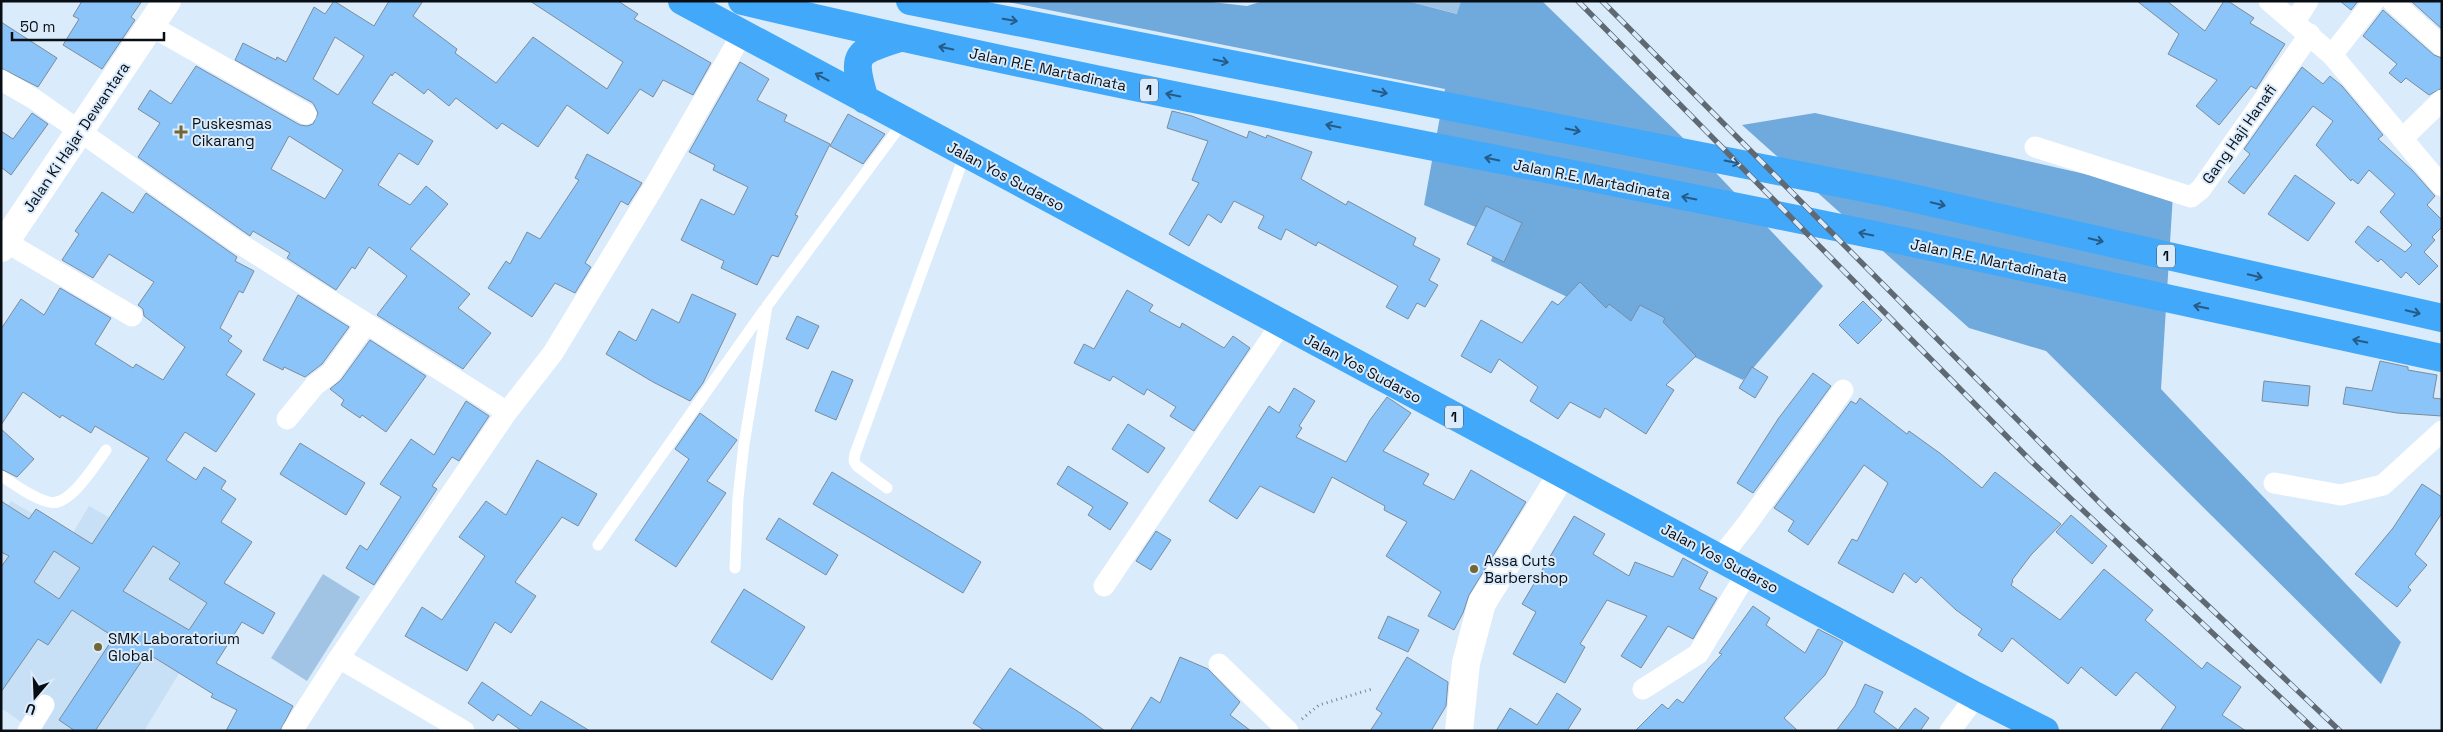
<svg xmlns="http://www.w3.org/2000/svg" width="2443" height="732" font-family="'Space Grotesk',sans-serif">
  <rect width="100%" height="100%" fill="#daebfc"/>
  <path fill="#c8e0f5" d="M11 501 71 536 89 506 232 586 144 731H34L1 708V518Z"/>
  <path fill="#a2c4e4" d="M1407 1H1461L1458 14Z
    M323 574 360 597 307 681 271 658Z"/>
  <path fill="#70a9dc" d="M1003 1H1203L1247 6 1263 1H1407L1457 14 1461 1H1542L1681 136 1823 286 1743 380 1491 261 1499 237 1424 205 1445 89Z
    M1815 113 2173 194 2161 389 2401 642 2381 684 2046 351 1969 328 1742 125Z"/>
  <path fill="#8bc4f9" stroke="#7c8c9b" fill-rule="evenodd" d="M82 1H142L131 17 135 20 102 69 63 45 79 19 73 16Z
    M334 1 374 26 389 1H423L413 16 457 49 455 53 496 83 533 37 607 89 623 62 530 1H618L638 14 634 19 711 63 693 95 663 80 653 97 640 89 608 134 567 105 538 147 502 123 497 129 456 98 449 106 428 89 424 94 395 72 392 76 391 74 372 103 433 141 418 165 399 153 378 185 410 205 426 186 448 204 410 249 470 294 458 308 491 333 463 369 377 315 407 276 369 247 355 269 352 267 336 290 287 258 290 253 253 231 250 236 138 157 160 123 138 109 150 90 171 104 196 66 300 125 307 126 313 124 318 113 313 103 235 60 243 43 276 60 277 57 286 62 314 7 325 14ZM335 37 364 56 338 95 313 79ZM289 136 343 170 325 199 271 169Z
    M2137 1H2167L2205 31 2224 1H2228L2254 18 2250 23 2285 44 2256 89 2251 86 2219 125 2196 106 2217 80 2168 54 2179 34Z
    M2340 1H2358L2351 10Z
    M2411 1H2442V29Z
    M2383 10 2434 55 2442 58V88L2429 95 2406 78 2401 83 2389 73 2397 64 2363 36Z
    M1 22 57 58 38 87 1 68Z
    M740 62 769 79 757 100 787 115 784 121 830 144 795 215 798 216 778 257 772 255 757 285 721 268 724 261 681 240 701 199 734 215 748 187 713 170 715 165 689 152Z
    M2302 67 2323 84 2330 76 2342 86 2383 135 2378 139 2412 170 2435 196 2427 205 2442 220V227L2432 237 2435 240 2424 252 2438 266 2419 285 2406 272 2401 278 2381 259 2378 262 2355 242 2368 226 2405 252 2412 245 2380 212 2395 194 2369 170 2358 184 2352 179 2351 181 2316 145 2333 121 2313 106 2244 194 2228 182 2250 154 2244 149Z
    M1172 111 1192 116 1247 138 1249 131 1266 138 1267 135 1312 152 1301 179 1346 205 1348 201 1416 238 1413 245 1440 259 1429 280 1438 285 1425 307 1417 303 1408 319 1386 307 1398 286 1318 242 1316 246 1286 229 1281 240 1258 228 1264 216 1234 201 1221 223 1208 214 1189 246 1169 234 1199 183 1192 180 1208 141 1167 128Z
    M32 113 48 124 11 175 1 167V131L13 139Z
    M848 114 885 134 863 164 830 146Z
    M587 154 642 183 628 205 621 201 585 263 591 267 575 293 555 283 532 317 488 288 506 261 510 264 527 232 540 239 579 180 575 178Z
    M2295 175 2335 203 2308 241 2268 214Z
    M102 192 133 213 146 193 237 257 235 261 254 271 243 293 239 291 220 328 232 336 228 341 242 351 226 375 255 394 216 452 185 432 166 460 196 480 204 467 226 481 221 489 236 499 221 522 252 542 224 583 275 613 263 634 242 622 216 663 293 706 280 731H226L237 710 211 697 213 694 147 653 95 731H75L59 720 114 637 72 610 48 645 38 639 1 692V567L9 556 1 552V501L29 519 36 509 92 544 149 458 95 426 91 433 62 415 60 418 23 392 1 425V329L21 299 44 315 60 288 111 318 95 344 133 368 136 364 163 380 185 347 144 316 143 309 138 305 154 282 109 254 93 278 62 260 79 234 75 231ZM153 546 180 563 169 579 207 603 189 630 123 591ZM54 551 80 568 59 599 34 582Z
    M1486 206 1522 223 1504 262 1467 244Z
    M1580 282 1606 308 1609 304 1631 321 1640 305 1665 318 1663 322 1696 356 1666 385 1674 390 1646 434 1605 408 1600 418 1570 402 1558 419 1530 401 1538 387 1499 359 1491 373 1461 356 1481 320 1522 343 1552 301 1558 305Z
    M1127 290 1153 305 1149 311 1180 328 1182 323 1224 348 1233 336 1250 348 1194 431 1170 416 1176 407 1147 389 1144 395 1113 376 1110 381 1074 363 1084 344 1094 349Z
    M692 294 736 314 703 383 690 401 653 382 606 354 619 331 636 341 652 309 679 323Z
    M298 295 349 327 322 364 305 377 284 367 283 370 263 360Z
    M1863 301 1882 320 1858 344 1839 325Z
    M797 316 819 326 808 349 786 339Z
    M370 340 426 376 386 432 362 415 360 418 341 405 344 400 330 389 341 380Z
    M2380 361 2408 367V370L2437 375 2433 398 2442 399V416L2397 413 2343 404 2346 387 2372 391Z
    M1752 367 1768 377 1755 398 1739 388Z
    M832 371 853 380 836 420 815 411Z
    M1813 373 1831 386 1753 493 1737 483 1778 419Z
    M2264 381 2310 386 2308 406 2262 401Z
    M1294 388 1315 401 1299 426 1302 428 1296 437 1346 462 1370 420 1387 397 1411 413 1383 451 1429 474 1423 484 1454 500 1471 470 1526 502 1469 595 1463 613 1454 630 1428 616 1441 592 1386 556 1407 522 1384 510 1385 506 1332 477 1314 513 1260 486 1237 519 1209 501 1269 406 1279 413Z
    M1860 398 1907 434 1909 431 1941 454 1982 488 1995 472 2061 524 2031 555 2012 580 2013 581 2011 585 2060 620 2104 569 2153 610 2145 620 2202 669 2207 662 2241 687 2222 715 2246 731H2160L2176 707 2136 672 2116 696 2081 667 2068 684 2012 638 2002 652 1978 635 1982 629 1956 610 1921 577 1916 583 1904 573 1893 593 1838 563 1852 539 1857 541 1888 483 1864 465 1808 545 1788 531 1794 521 1774 508 1851 401 1856 404Z
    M466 401 489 416 459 461 452 457 432 486 437 489 374 585 346 568 360 545 367 550 401 497 380 484 411 439 434 455Z
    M700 413 737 440 707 481 726 493 676 567 635 540 689 459 675 449Z
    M1128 424 1165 448 1148 473 1112 449Z
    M1 429 34 459 17 477 1 469Z
    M300 443 365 483 346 515 280 474Z
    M537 460 597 494 578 526 562 517 515 582 536 596 511 633 495 622 467 671 405 636 422 607 442 620 485 556 459 537 486 501 506 515Z
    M1068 466 1128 503 1110 530 1088 515 1093 507 1057 484Z
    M832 472 981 562 963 593 813 504Z
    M2422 484 2442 497V513L2415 554 2427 565 2408 587 2411 590 2397 607 2355 574 2393 528Z
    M2071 515 2107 546 2092 564 2056 532Z
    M1574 516 1605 534 1593 554 1629 576 1635 562 1673 577 1683 558 1708 572 1699 589 1717 598 1693 639 1668 626 1641 668 1621 656 1647 616 1607 600 1580 644 1585 647 1565 683 1513 654 1536 612 1522 604Z
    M779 518 838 555 826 575 766 539Z
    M1156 531 1171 540 1151 570 1136 561Z
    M744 589 805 627 772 680 711 642Z
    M1753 606 1770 618 1766 625 1805 653 1818 629 1843 642 1825 675 1784 718 1798 731H1635L1662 704 1668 709 1677 699 1683 703 1708 669 1722 654 1719 653Z
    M1388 616 1419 630 1408 652 1378 638Z
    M1180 657 1208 669 1240 702 1230 715 1251 731H1130L1151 697 1160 703Z
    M1407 657 1448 682 1446 706 1431 731H1370L1382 713 1376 709Z
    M1010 668 1082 714 1105 731H985L973 723Z
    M482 682 531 716 541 701 590 731H522L498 714 493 721 468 703Z
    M1865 684 1883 692 1874 712 1898 730 1915 708 1929 718 1920 731H1836L1855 706Z
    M1557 693 1581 709 1567 731H1496L1510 708 1537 725Z"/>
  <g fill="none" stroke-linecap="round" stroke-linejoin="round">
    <path stroke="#7a8591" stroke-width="3" stroke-dasharray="1 4" stroke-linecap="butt" d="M1302 719 1319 705 1372 689"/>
    <path stroke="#fff" stroke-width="11" d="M1 476C16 485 32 498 49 502 69 508 95 465 106 450
      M887 488 857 466 854 461 855 454 965 154
      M598 545 764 310
      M735 568 738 498 744 444 767 306 904 121"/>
    <path stroke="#fff" stroke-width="21" d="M2269 1 2332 55 2442 186
      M2392 1 2442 46
      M2295 21 2308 1
      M151 26 306 114
      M2332 55 2374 1
      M1 80 34 99 234 240 507 412
      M2402 139 2442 100
      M2035 147 2191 197 2201 189 2310 34
      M6 242 132 316
      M287 419 315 385 331 373 366 324
      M2274 483 2341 495 2383 485 2442 431
      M1720 558 1747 524 1843 390
      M1104 586 1281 324
      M339 658 464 731
      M1219 664 1288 731
      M1643 689 1698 654 1747 573
      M28 731 44 705
      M292 731 339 658 507 412 553 353 655 185 742 34
      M1950 731 1976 696"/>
    <path stroke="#fff" stroke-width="28" d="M1 248 167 1
      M1459 731 1466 663 1482 603 1562 474"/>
    <path stroke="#42a8fa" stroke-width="28" d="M682 1 1976 696 2045 731
      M742 1C1130 93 1523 161 1913 243 2089 280 2265 320 2442 358
      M910 1 1890 193 2442 318
      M865 100C851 53 855 52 900 38"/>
    <defs>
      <path id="rail" d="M1578 1 2031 461 2316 731
        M1602 1 2104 507 2340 731"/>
    </defs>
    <use href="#rail" stroke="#5f6973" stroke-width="5.5"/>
    <use href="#rail" stroke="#daebfc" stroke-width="4" stroke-dasharray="11" stroke-linecap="butt"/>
  </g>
  <defs><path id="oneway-shaft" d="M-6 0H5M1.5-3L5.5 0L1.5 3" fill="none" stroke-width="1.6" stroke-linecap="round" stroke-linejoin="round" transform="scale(1.25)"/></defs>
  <g stroke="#265b87">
    <use href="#oneway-shaft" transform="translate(1010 20) rotate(10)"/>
    <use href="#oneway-shaft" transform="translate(946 48) rotate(-168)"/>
    <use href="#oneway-shaft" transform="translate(1221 61) rotate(11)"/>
    <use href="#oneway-shaft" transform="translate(822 77) rotate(-152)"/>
    <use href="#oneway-shaft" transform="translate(1380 92) rotate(11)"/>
    <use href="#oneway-shaft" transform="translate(1173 95) rotate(-169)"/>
    <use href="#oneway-shaft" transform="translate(1333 126) rotate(-168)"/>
    <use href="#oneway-shaft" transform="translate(1573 130) rotate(11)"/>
    <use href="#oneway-shaft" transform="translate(1492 159) rotate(-168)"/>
    <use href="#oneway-shaft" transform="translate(1732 162) rotate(11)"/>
    <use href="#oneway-shaft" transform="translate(1689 198) rotate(-169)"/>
    <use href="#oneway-shaft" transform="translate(1938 204) rotate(13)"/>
    <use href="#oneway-shaft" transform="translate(1866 234) rotate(-169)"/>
    <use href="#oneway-shaft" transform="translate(2096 240) rotate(13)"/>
    <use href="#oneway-shaft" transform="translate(2255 276) rotate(13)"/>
    <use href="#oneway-shaft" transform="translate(2201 307) rotate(-168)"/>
    <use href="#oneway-shaft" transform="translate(2413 312) rotate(13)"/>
    <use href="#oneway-shaft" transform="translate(2360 341) rotate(-168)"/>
  </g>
  <g fill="#726633" stroke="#daebfc" stroke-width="2">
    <path d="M178.5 124.5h5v5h5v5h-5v5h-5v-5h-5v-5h5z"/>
    <circle cx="1474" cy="569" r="5"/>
    <circle cx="98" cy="647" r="5"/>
  </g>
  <g text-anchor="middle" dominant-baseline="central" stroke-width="4" stroke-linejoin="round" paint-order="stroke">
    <g fill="#daebfc" stroke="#48505a" stroke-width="1">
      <rect x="1140" y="78.5" width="18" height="23" rx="4"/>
      <rect x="2157" y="244.5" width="18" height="23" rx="4"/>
      <rect x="1445" y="405.5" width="18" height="23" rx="4"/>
    </g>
    <g font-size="14" font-weight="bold" fill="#090e14">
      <text x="1149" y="90">1</text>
      <text x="2166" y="256">1</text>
      <text x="1454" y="417">1</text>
    </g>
    <g font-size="15" fill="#090e14" stroke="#daebfc">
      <text transform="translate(1048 69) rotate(12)">Jalan R.E. Martadinata</text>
      <text transform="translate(2239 134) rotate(-55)">Gang Haji Hanafi</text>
      <text transform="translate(76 137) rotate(-56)">Jalan Ki Hajar Dewantara</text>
      <text transform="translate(1006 176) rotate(28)">Jalan Yos Sudarso</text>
      <text transform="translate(1592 179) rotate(11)">Jalan R.E. Martadinata</text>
      <text transform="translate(1989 260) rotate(12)">Jalan R.E. Martadinata</text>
      <text transform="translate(1363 368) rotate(28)">Jalan Yos Sudarso</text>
      <text transform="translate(1720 558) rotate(28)">Jalan Yos Sudarso</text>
    </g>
    <g font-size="15" fill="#090e14" stroke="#daebfc" text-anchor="start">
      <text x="192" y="123">Puskesmas<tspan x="192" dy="17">Cikarang</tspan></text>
      <text x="1484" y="560">Assa Cuts<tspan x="1484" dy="17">Barbershop</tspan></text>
      <text x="108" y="638">SMK Laboratorium<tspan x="108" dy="17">Global</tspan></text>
    </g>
  </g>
  <rect width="2443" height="732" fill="none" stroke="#090e14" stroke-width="5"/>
  <g transform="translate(35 697) rotate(199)" stroke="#daebfc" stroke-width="4" paint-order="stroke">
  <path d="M0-4L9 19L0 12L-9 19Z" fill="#090e14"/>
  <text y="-8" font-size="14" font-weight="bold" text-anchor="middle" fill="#090e14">U</text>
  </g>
  <path d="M12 32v8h152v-8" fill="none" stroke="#090e14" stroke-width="2.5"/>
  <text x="20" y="32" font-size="15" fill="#090e14" stroke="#daebfc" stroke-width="4" paint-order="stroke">50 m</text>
</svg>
